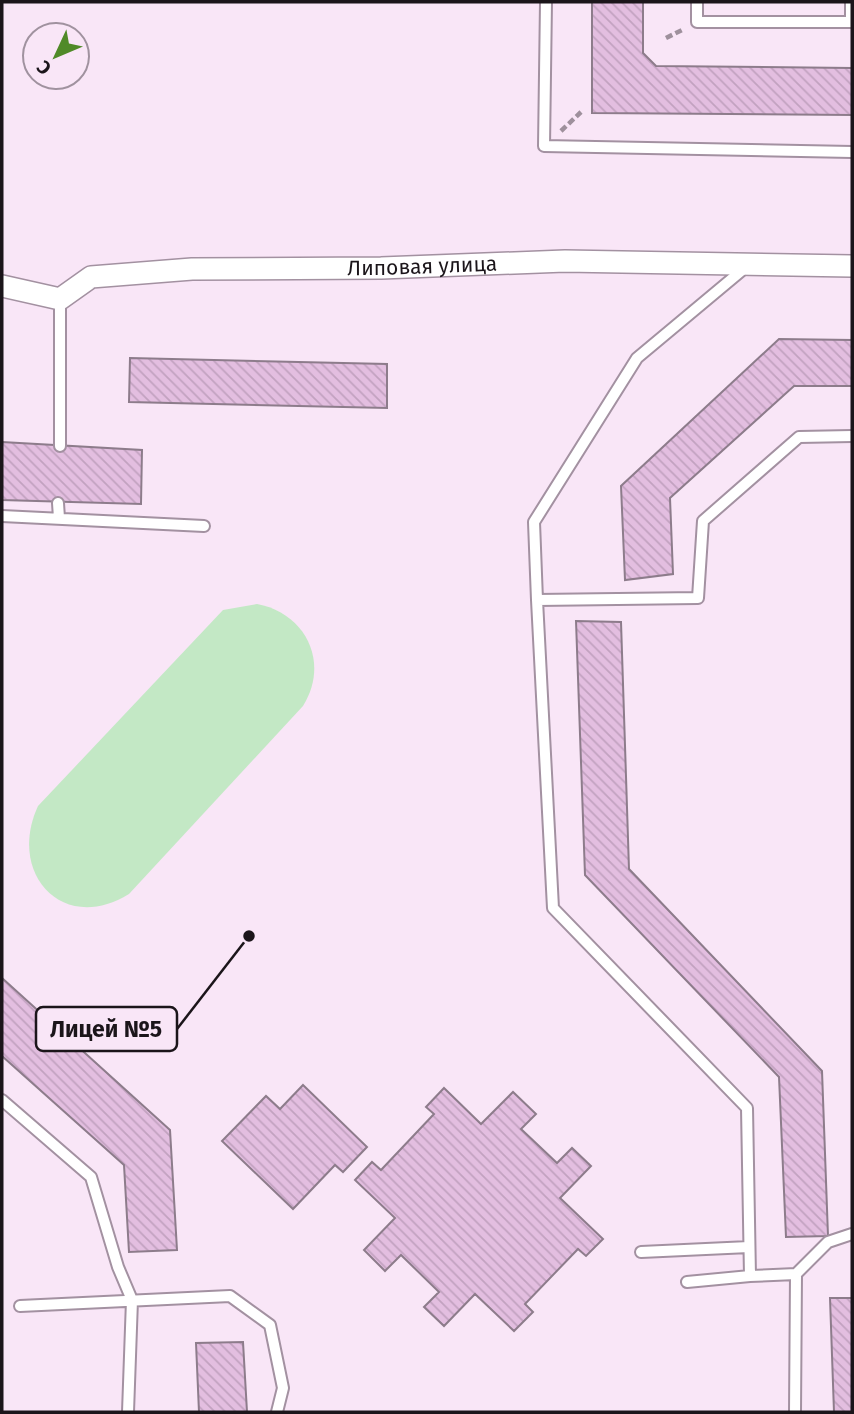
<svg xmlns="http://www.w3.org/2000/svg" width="854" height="1414" font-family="'Fira Sans',sans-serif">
  <defs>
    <pattern id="building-back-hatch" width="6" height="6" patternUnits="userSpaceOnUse" patternTransform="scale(1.75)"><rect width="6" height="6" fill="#e3bee0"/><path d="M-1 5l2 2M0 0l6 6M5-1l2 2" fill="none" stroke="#c2a2c0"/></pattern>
  </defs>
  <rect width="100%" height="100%" fill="#f9e6f7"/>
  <path fill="#c3e8c5" d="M257 604C306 613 330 663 303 706L129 894C62 935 7 873 38 806L223 610Z"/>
  <path fill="url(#building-back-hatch)" stroke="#8d7c8b" stroke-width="2" d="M592 2H643V53L656 66 852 68V115L592 113Z
    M779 339 852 340V386H794L670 498 673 574 625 580 621 486Z
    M130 358 387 364V408L129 402Z
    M2 442 142 450 141 504 2 500Z
    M576 621 621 622 629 869 822 1071 828 1236 786 1237 779 1077 585 875Z
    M2 978 170 1130 177 1250 129 1252 124 1165 2 1056Z
    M303 1085 367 1147 343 1172 335 1165 293 1209 222 1141 266 1096 280 1109Z
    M444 1088 481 1124 513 1092 536 1114 521 1129 557 1163 572 1148 591 1166 560 1198 603 1239 586 1256 578 1249 525 1304 533 1312 514 1331 475 1294 444 1326 424 1307 439 1292 401 1255 385 1271 364 1250 395 1218 355 1180 372 1162 381 1170 434 1114 426 1107Z
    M830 1298H852V1412H834Z
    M243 1342 247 1412H199L196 1343Z"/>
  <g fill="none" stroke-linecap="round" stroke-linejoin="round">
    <defs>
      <path id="lane" d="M546 2 544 146 852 152
        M697 2V22H851V2
        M60 446V299
        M58 503 59 518
        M2 516 204 526
        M537 600 534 522 637 358 746 267
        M2 1100 91 1177 118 1267 132 1300 128 1412
        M641 1252 749 1247
        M796 1274 750 1276 747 1108 553 908 537 600 698 598 703 521 799 437 852 436
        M687 1282 750 1276
        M20 1306 230 1296 270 1325 283 1388 277 1412
        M795 1412 796 1274 828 1242 852 1234"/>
      <g id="street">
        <path id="s1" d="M2 286 60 299 91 277 192 269 381 268 565 261 852 266"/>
      </g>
    </defs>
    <use href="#lane" stroke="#a391a1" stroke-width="14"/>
    <use href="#street" stroke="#a391a1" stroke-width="24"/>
    <path stroke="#9e909c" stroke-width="4.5" stroke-dasharray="7 3.5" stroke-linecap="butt" d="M666 38 684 29
      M561 131 581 112"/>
    <use href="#lane" stroke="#fff" stroke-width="10"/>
    <use href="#street" stroke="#fff" stroke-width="21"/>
  </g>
  <g text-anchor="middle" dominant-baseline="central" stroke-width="5" stroke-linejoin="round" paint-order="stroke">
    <g font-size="21" fill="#1b151a" stroke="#f9e6f7">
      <text stroke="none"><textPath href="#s1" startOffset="429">Липовая улица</textPath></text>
    </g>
  </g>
  <path fill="none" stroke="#1b151a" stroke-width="2.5" d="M249 936L177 1029"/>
  <circle fill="#1b151a" stroke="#f9e6f7" stroke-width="2.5" cx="249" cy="936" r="7"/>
  <rect fill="#f9e6f7" stroke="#1b151a" stroke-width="2.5" x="36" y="1007" width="141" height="44" rx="7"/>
  <g font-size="23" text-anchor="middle" font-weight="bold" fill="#1b151a">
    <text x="106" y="1037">Лицей №5</text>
  </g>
  <rect width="854" height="1414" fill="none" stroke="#1b151a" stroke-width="7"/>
  <g transform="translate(56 56) rotate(226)"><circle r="33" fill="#f9e6f7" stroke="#a0929f" stroke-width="2"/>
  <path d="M0-5L12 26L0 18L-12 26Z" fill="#508a28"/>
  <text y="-10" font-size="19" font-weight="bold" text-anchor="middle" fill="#1b151a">С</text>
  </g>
</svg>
